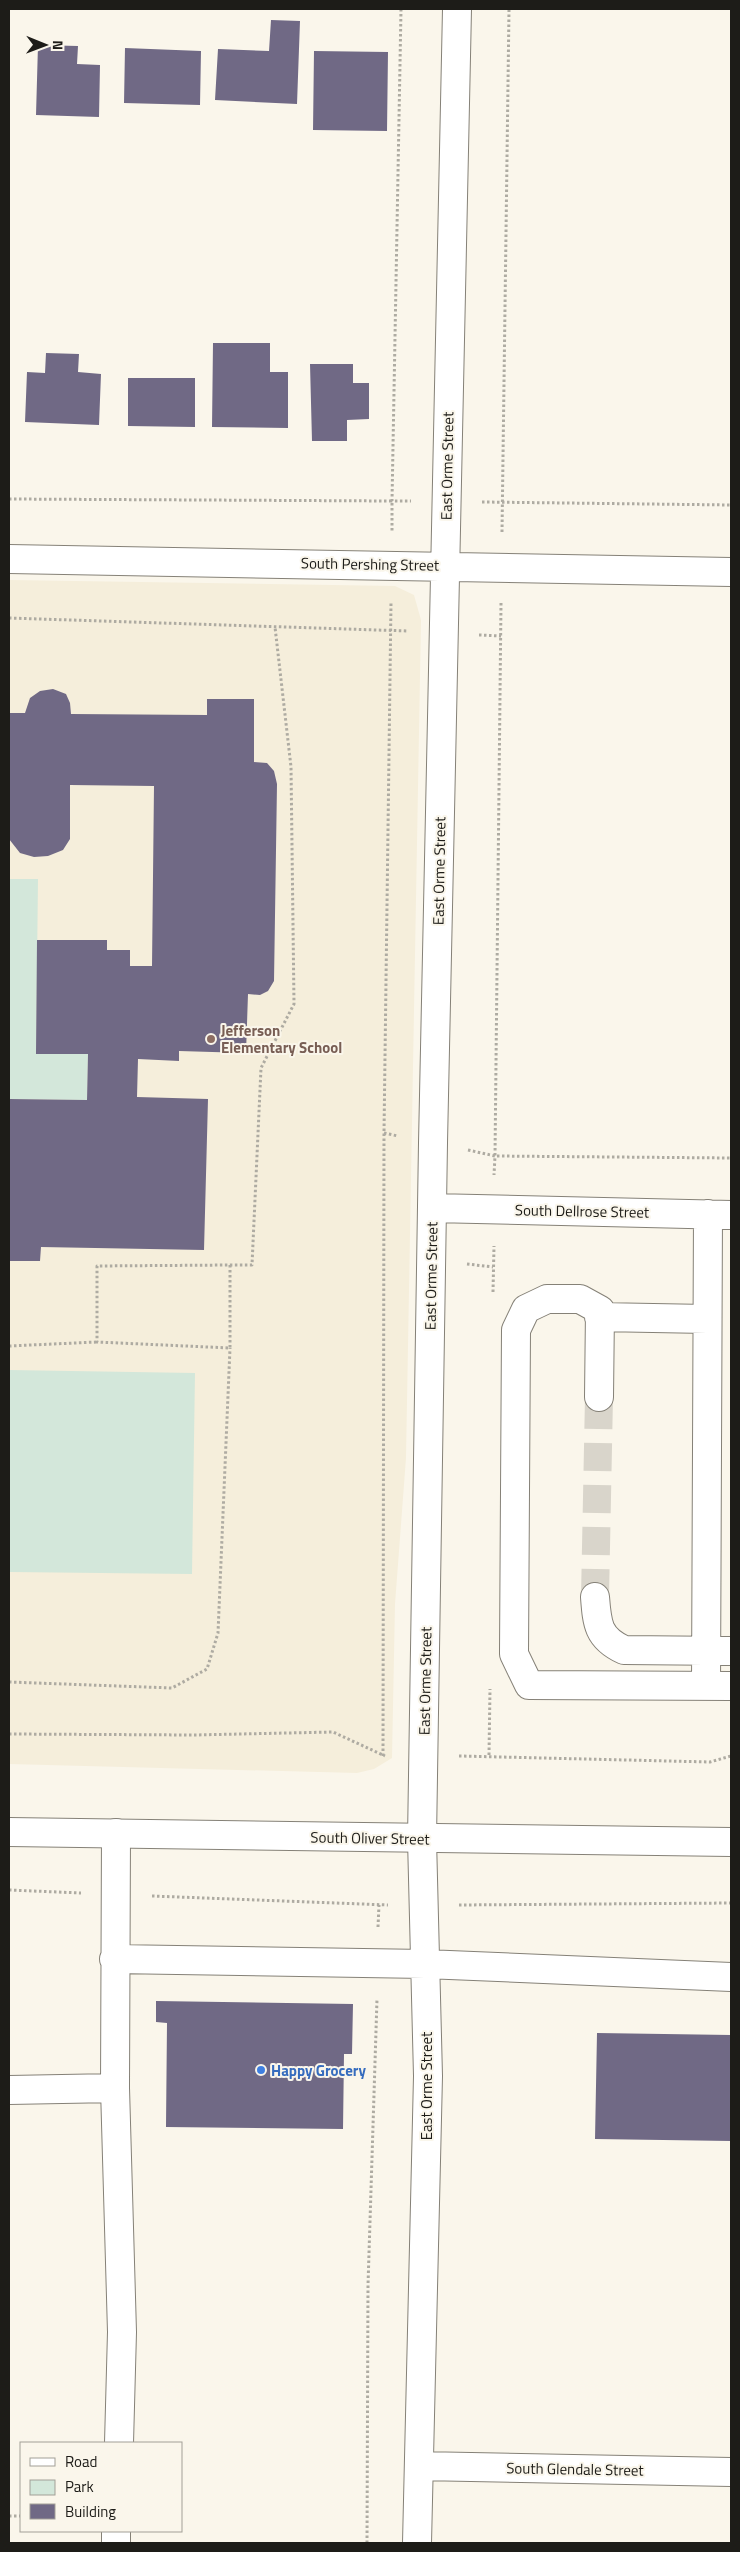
<svg xmlns="http://www.w3.org/2000/svg" width="740" height="2552" font-family="'Titillium Web',sans-serif">
  <rect width="100%" height="100%" fill="#faf6eb"/>
  <path fill="#f5eedb" d="M9 580 395 586 414 595 421 620 406 1458 395 1604 392 1758 374 1769 357 1773 9 1764Z"/>
  <path fill="#d3e7da" d="M9 879H38L36 1054H88L87 1100 9 1099Z
    M9 1370 195 1373 192 1574 9 1572Z"/>
  <path fill="#706985" d="M271 20 300 21 297 104 215 100 218 49 269 51Z
    M38 45 78 46 77 64 100 65 99 117 36 115Z
    M125 48 201 51 200 105 124 103Z
    M314 51 388 52 387 131 313 130Z
    M213 343H270V372H288V428L212 427Z
    M46 353 79 354 78 372 101 374 99 425 25 422 27 372 45 373Z
    M310 364H353V383H369V419L347 420V441H312Z
    M128 378H195V427L128 426Z
    M53 689 66 694 70 703 71 714 207 715V699H254V762L267 763 274 771 277 784 274 981 268 991 260 995 248 994 246 1053 179 1051V1061L138 1059 137 1097 208 1099 204 1250 41 1247 40 1261H9V1099L87 1100 88 1054H36L37 940H107V950H130V966H152L154 786 70 785V839L63 850 48 856 34 857 20 853 9 839V713H25L30 698 40 691Z
    M156 2001 353 2004 352 2054H344L343 2129 166 2127 167 2023 156 2022Z
    M597 2033 731 2035V2141L595 2139Z"/>
  <g fill="none" stroke-linecap="round" stroke-linejoin="round">
    <path stroke="#d9d5cb" stroke-width="28" stroke-dasharray="28 14" stroke-linecap="butt" d="M595 1597 599 1397"/>
    <defs>
      <path id="minor" d="M9 559 731 572
        M432 1208 731 1215
        M599 1317 707 1319
        M599 1397 600 1310 580 1299H547L526 1309 516 1330 514 1654 529 1685 731 1686
        M595 1597C597 1624 598 1638 624 1650L731 1651
        M706 1686 708 1214
        M116 1833 115 2088 122 2332 119 2443
        M114 1959 425 1964 731 1977
        M9 2090 115 2088
        M419 2466 731 2472
        M116 2543V2531
        M417 2543 428 2076 422 1839 433 1143 457 9"/>
      <path id="major" d="M9 1832 731 1842"/>
    </defs>
    <use href="#minor" stroke="#858177" stroke-width="30"/>
    <use href="#major" stroke="#858177" stroke-width="30"/>
    <path stroke="#aeaba2" stroke-width="3" stroke-dasharray="2.5 2.5" stroke-linecap="butt" d="M401 9 392 501H411
      M9 499 392 501V531
      M482 502 731 505
      M502 532 509 9
      M501 603 495 1156 731 1158
      M9 618 408 631
      M479 635 501 636
      M384 1133 398 1136
      M468 1150 495 1156 494 1175
      M467 1264 493 1267
      M230 1265V1348L97 1342V1266L230 1265H252L261 1068 294 1004 291 767 275 627
      M493 1292 494 1246
      M9 1346 97 1342
      M9 1682 172 1688 207 1669 218 1633 230 1348
      M9 1734 194 1735 333 1732 385 1756
      M489 1755 490 1689
      M383 1756 384 1133 391 602
      M459 1756 710 1762 731 1756
      M9 1890 81 1893
      M152 1896 388 1905
      M459 1905 731 1903
      M378 1927 379 1905
      M9 2516H21
      M367 2543 368 2285 377 1999"/>
    <use href="#minor" stroke="#fff" stroke-width="28"/>
    <use href="#major" stroke="#fff" stroke-width="28"/>
  </g>
  <circle fill="#8d6e63" stroke="#faf6eb" stroke-width="2" cx="211" cy="1039" r="5"/>
  <circle fill="#3f7fe0" stroke="#faf6eb" stroke-width="2" cx="261" cy="2070" r="5"/>
  <g text-anchor="middle" dominant-baseline="central" stroke-width="4" stroke-linejoin="round" paint-order="stroke">
    <g font-size="15" fill="#1d1c18" stroke="#faf6eb">
      <text transform="translate(447 466) rotate(-89)">East Orme Street</text>
      <text transform="translate(370 564) rotate(1)">South Pershing Street</text>
      <text transform="translate(439 871) rotate(-89)">East Orme Street</text>
      <text transform="translate(582 1211) rotate(1)">South Dellrose Street</text>
      <text transform="translate(431 1276) rotate(-89)">East Orme Street</text>
      <text transform="translate(425 1681) rotate(-89)">East Orme Street</text>
      <text transform="translate(370 1838) rotate(1)">South Oliver Street</text>
      <text transform="translate(426 2086) rotate(-90)">East Orme Street</text>
      <text transform="translate(575 2469) rotate(1)">South Glendale Street</text>
    </g>
    <g font-size="15" font-weight="bold" fill="#785e54" stroke="#faf6eb" text-anchor="start">
      <text x="221" y="1030">Jefferson<tspan x="221" dy="17">Elementary School</tspan></text>
    </g>
    <g font-size="15" font-weight="bold" fill="#366cbe" stroke="#faf6eb" text-anchor="start">
      <text x="271" y="2070">Happy Grocery</text>
    </g>
  </g>
  <rect width="740" height="2552" fill="none" stroke="#1d1c18" stroke-width="20"/>
  <rect x="20" y="2442" width="162" height="90" fill="#faf6eb" stroke="#a29f97"/>
  <rect x="30" y="2458" width="25" height="8" fill="#ffffff" stroke="#a29f97"/>
  <text x="65" y="2467" font-size="15" fill="#1d1c18">Road</text>
  <rect x="30" y="2480" width="25" height="15" fill="#d3e7da" stroke="#a29f97"/>
  <text x="65" y="2492" font-size="15" fill="#1d1c18">Park</text>
  <rect x="30" y="2504" width="25" height="15" fill="#706985" stroke="#a29f97"/>
  <text x="65" y="2517" font-size="15" fill="#1d1c18">Building</text>
  <g transform="translate(45 45) rotate(91)" stroke="#faf6eb" stroke-width="4" paint-order="stroke">
  <path d="M0-4L9 19L0 12L-9 19Z" fill="#1d1c18"/>
  <text y="-8" font-size="14" font-weight="bold" text-anchor="middle" fill="#1d1c18">N</text>
  </g>
</svg>
